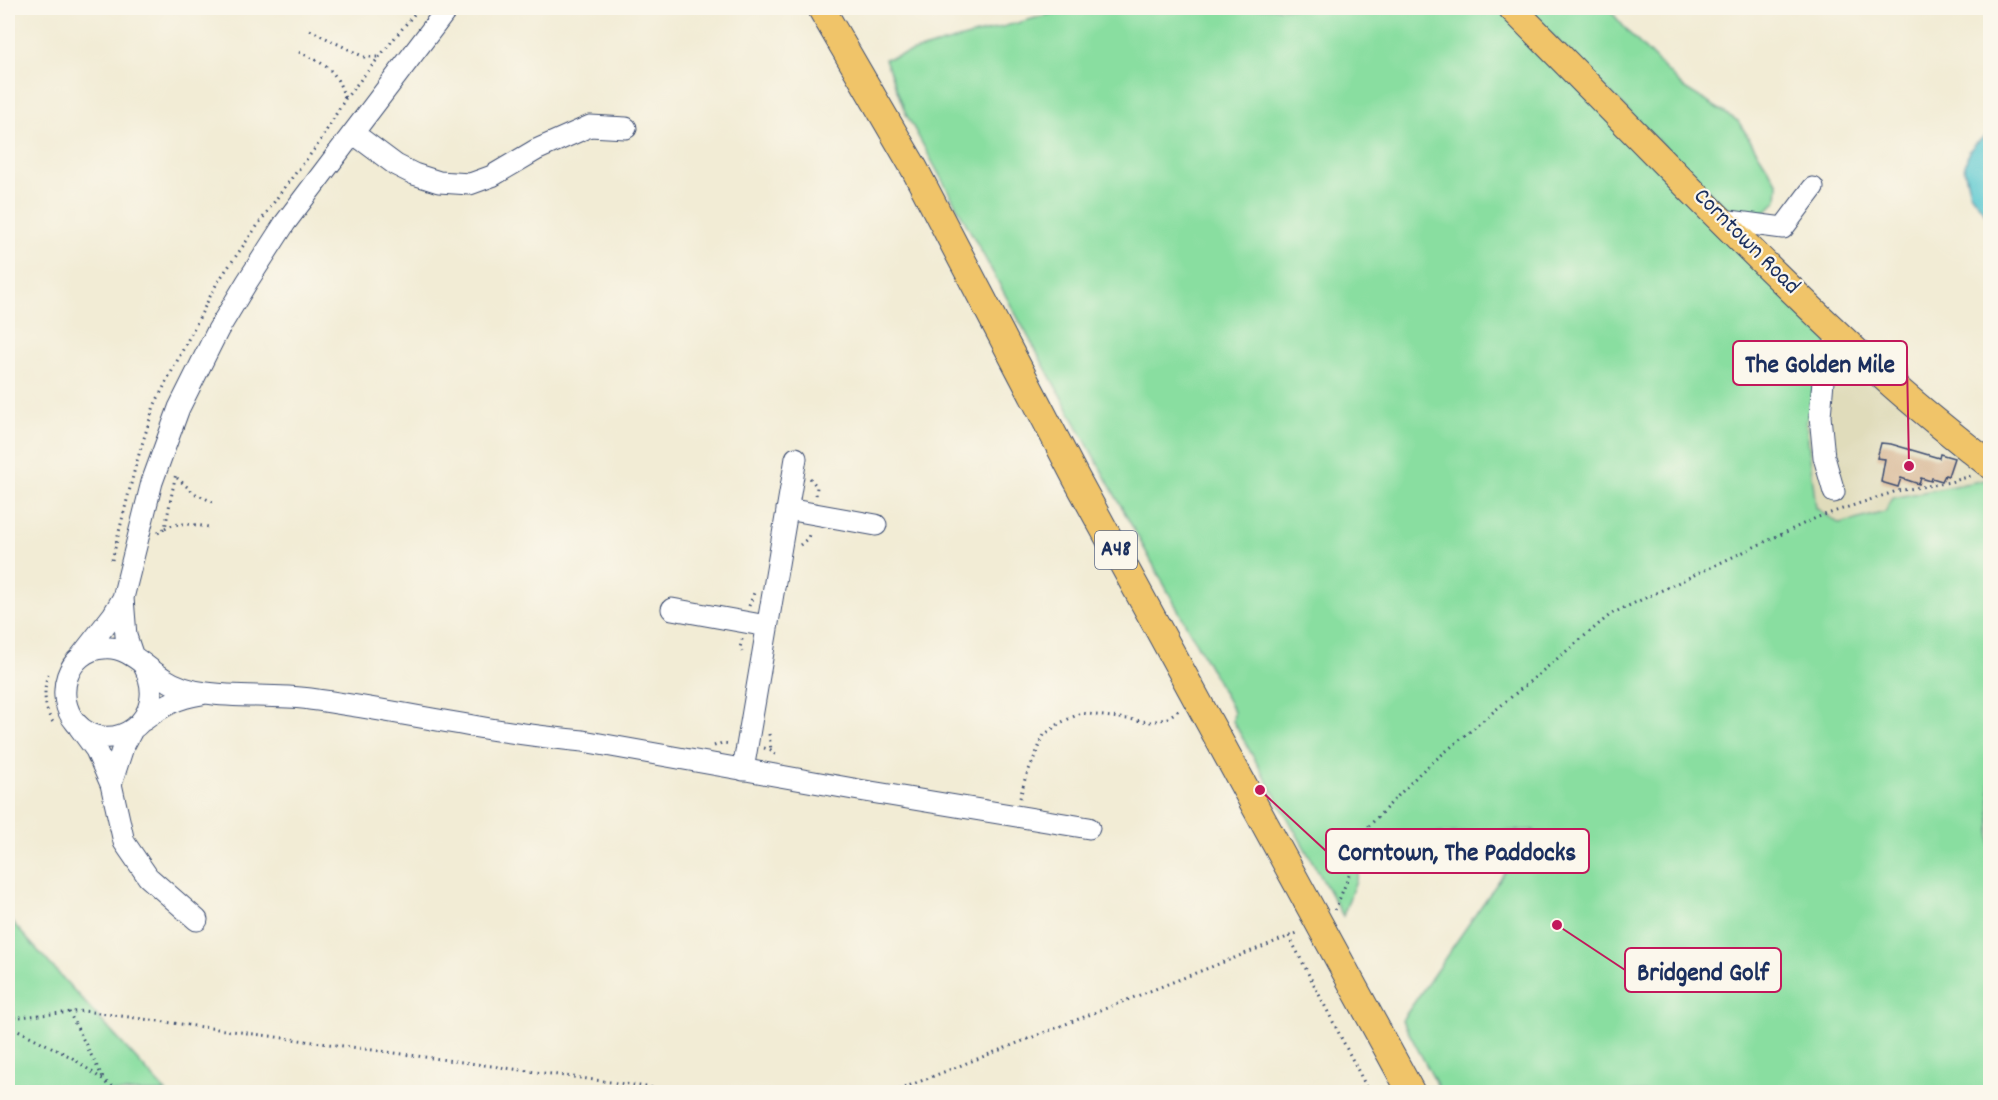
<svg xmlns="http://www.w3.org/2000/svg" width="1998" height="1100" font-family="Dekko,sans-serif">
  <rect width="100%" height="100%" fill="#fbf7ec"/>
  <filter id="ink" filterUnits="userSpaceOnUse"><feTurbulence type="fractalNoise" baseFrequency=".0167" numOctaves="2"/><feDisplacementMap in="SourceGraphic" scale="12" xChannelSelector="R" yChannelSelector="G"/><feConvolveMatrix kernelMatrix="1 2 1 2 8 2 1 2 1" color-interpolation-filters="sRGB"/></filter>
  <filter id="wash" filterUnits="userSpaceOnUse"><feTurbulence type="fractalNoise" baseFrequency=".008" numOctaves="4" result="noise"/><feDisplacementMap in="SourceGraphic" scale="24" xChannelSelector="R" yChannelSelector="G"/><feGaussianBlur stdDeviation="1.35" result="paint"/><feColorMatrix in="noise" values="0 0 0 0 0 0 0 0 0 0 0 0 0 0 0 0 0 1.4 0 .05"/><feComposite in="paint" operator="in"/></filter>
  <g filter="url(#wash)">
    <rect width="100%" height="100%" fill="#f2ecd5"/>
    <path fill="#e0dcbb" d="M1828 340 1989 478 1893 498 1885 512 1840 524 1816 508 1806 423Z"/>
    <path fill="#89dea0" stroke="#52867f" stroke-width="1.5" d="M1089 8H1504L1828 340 1806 423 1816 508 1840 524 1885 512 1893 498 1990 479V1092H1441L1402 1020 1534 830 1372 836 1343 916 1233 721 1234 712 906 114 885 59 1050 14Z
      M1525 8H1608L1630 34 1683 87 1738 121 1778 184 1777 200 1766 212 1751 216 1728 210Z
      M8 917 21 932 166 1092H8Z"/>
    <path fill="#5cc9d0" stroke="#3c7c97" stroke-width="1.5" d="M1990 133V220L1970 193 1964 169 1969 151 1977 142Z"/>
    <g id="blocks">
      <path fill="#d2ad87" d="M1881 443 1891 444 1939 458 1940 454 1954 458 1948 476 1945 475 1942 481 1932 478 1931 481 1921 478 1919 484 1901 478 1898 487 1881 482 1885 459 1877 458Z"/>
    </g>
  </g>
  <g filter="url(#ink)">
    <use href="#blocks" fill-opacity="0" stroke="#3b4b70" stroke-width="1.5"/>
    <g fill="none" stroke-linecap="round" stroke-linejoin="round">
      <defs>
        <path id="minor" d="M448 8 353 133 396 165 414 174 439 182 470 184 492 176 536 150 590 126 626 128
          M1722 220 1783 228 1813 188
          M1834 492 1824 457 1820 416 1824 369 1839 334
          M787 509 876 525
          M672 609 767 626
          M132 654 126 636 123 598 152 482 179 408 218 330 247 282 285 223 353 133
          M81 656 113 615 123 598
          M143 664C174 720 109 760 76 723 53 696 67 650 104 648 129 646 144 667 163 678 175 686 191 691 206 693 240 698 275 694 310 699 401 711 491 733 583 741L859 790 1089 828
          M144 720C164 705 177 698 202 694
          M79 727 96 750 111 784 124 842 148 877 197 920
          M743 770 796 458
          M111 784 123 747 132 730"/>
        <path id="major" d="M821 8 914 168 1076 478 1411 1092
          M1512 8C1635 132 1756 260 1885 378 1919 409 1955 437 1990 465"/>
      </defs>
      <use href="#minor" stroke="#3b4b70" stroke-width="23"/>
      <use href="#major" stroke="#3b4b70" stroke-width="29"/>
      <path stroke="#3b4b70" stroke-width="3" stroke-dasharray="1.5 4.5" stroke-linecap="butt" d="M465 14 470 8
        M310 30 364 57H378
        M299 52C327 65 336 69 345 99
        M177 478 194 493 215 503
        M810 478 817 487 816 496
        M165 528C179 521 194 525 209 527
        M158 533 165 528 176 473
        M800 545 808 538 810 532
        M112 560 136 464 154 406 217 283 284 188 317 146 345 99 419 8
        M749 606 754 593
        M742 639 740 648 744 655
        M48 674C43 688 44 711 53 722
        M769 734 771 750
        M714 746 722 743 731 744
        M764 748 771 750 778 757
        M1020 798 1025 779 1044 735 1060 723 1081 713 1150 722 1166 719 1179 710
        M1335 910 1369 826 1421 772 1611 614 1818 517 1897 491 1950 482 1971 476
        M1289 936 1369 1092
        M69 1012 103 1078
        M8 1018 84 1011 684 1092
        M8 1025 71 1057 120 1092
        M106 1083 111 1092
        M893 1092 1300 932"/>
      <use href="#minor" stroke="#fff" stroke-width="21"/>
      <use href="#major" stroke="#f0c469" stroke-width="27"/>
    </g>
  </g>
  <g text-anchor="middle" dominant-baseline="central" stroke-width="4.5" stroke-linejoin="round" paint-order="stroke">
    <rect fill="#fbf7ec" stroke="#5e6b89" stroke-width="1.5" x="1095" y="531" width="42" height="38" rx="4.5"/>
    <g font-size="22" font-weight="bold" fill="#1b2f5e">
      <text x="1116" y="550">A48</text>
    </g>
    <g font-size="24" fill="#1b2f5e" stroke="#fbf7ec">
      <text transform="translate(1746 242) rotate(45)">Corntown Road</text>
    </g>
  </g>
  <path fill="none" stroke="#c2185b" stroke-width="2" d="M1909 466L1907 363M1260 790L1326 851M1557 925L1625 970"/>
  <g fill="#c2185b" stroke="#fbf7ec" stroke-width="2">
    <circle cx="1909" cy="466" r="6"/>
    <circle cx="1260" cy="790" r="6"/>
    <circle cx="1557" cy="925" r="6"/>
  </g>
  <g fill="#fbf7ec" stroke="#c2185b" stroke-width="2">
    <rect x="1733" y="341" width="174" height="44" rx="6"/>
    <rect x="1326" y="829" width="263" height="44" rx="6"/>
    <rect x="1625" y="948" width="156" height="44" rx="6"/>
  </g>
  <g font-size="26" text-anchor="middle" font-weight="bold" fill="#1b2f5e">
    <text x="1820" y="372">The Golden Mile</text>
    <text x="1457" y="860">Corntown, The Paddocks</text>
    <text x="1703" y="980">Bridgend Golf</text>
  </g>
  <rect width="1998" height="1100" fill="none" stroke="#fbf7ec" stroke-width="30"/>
</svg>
